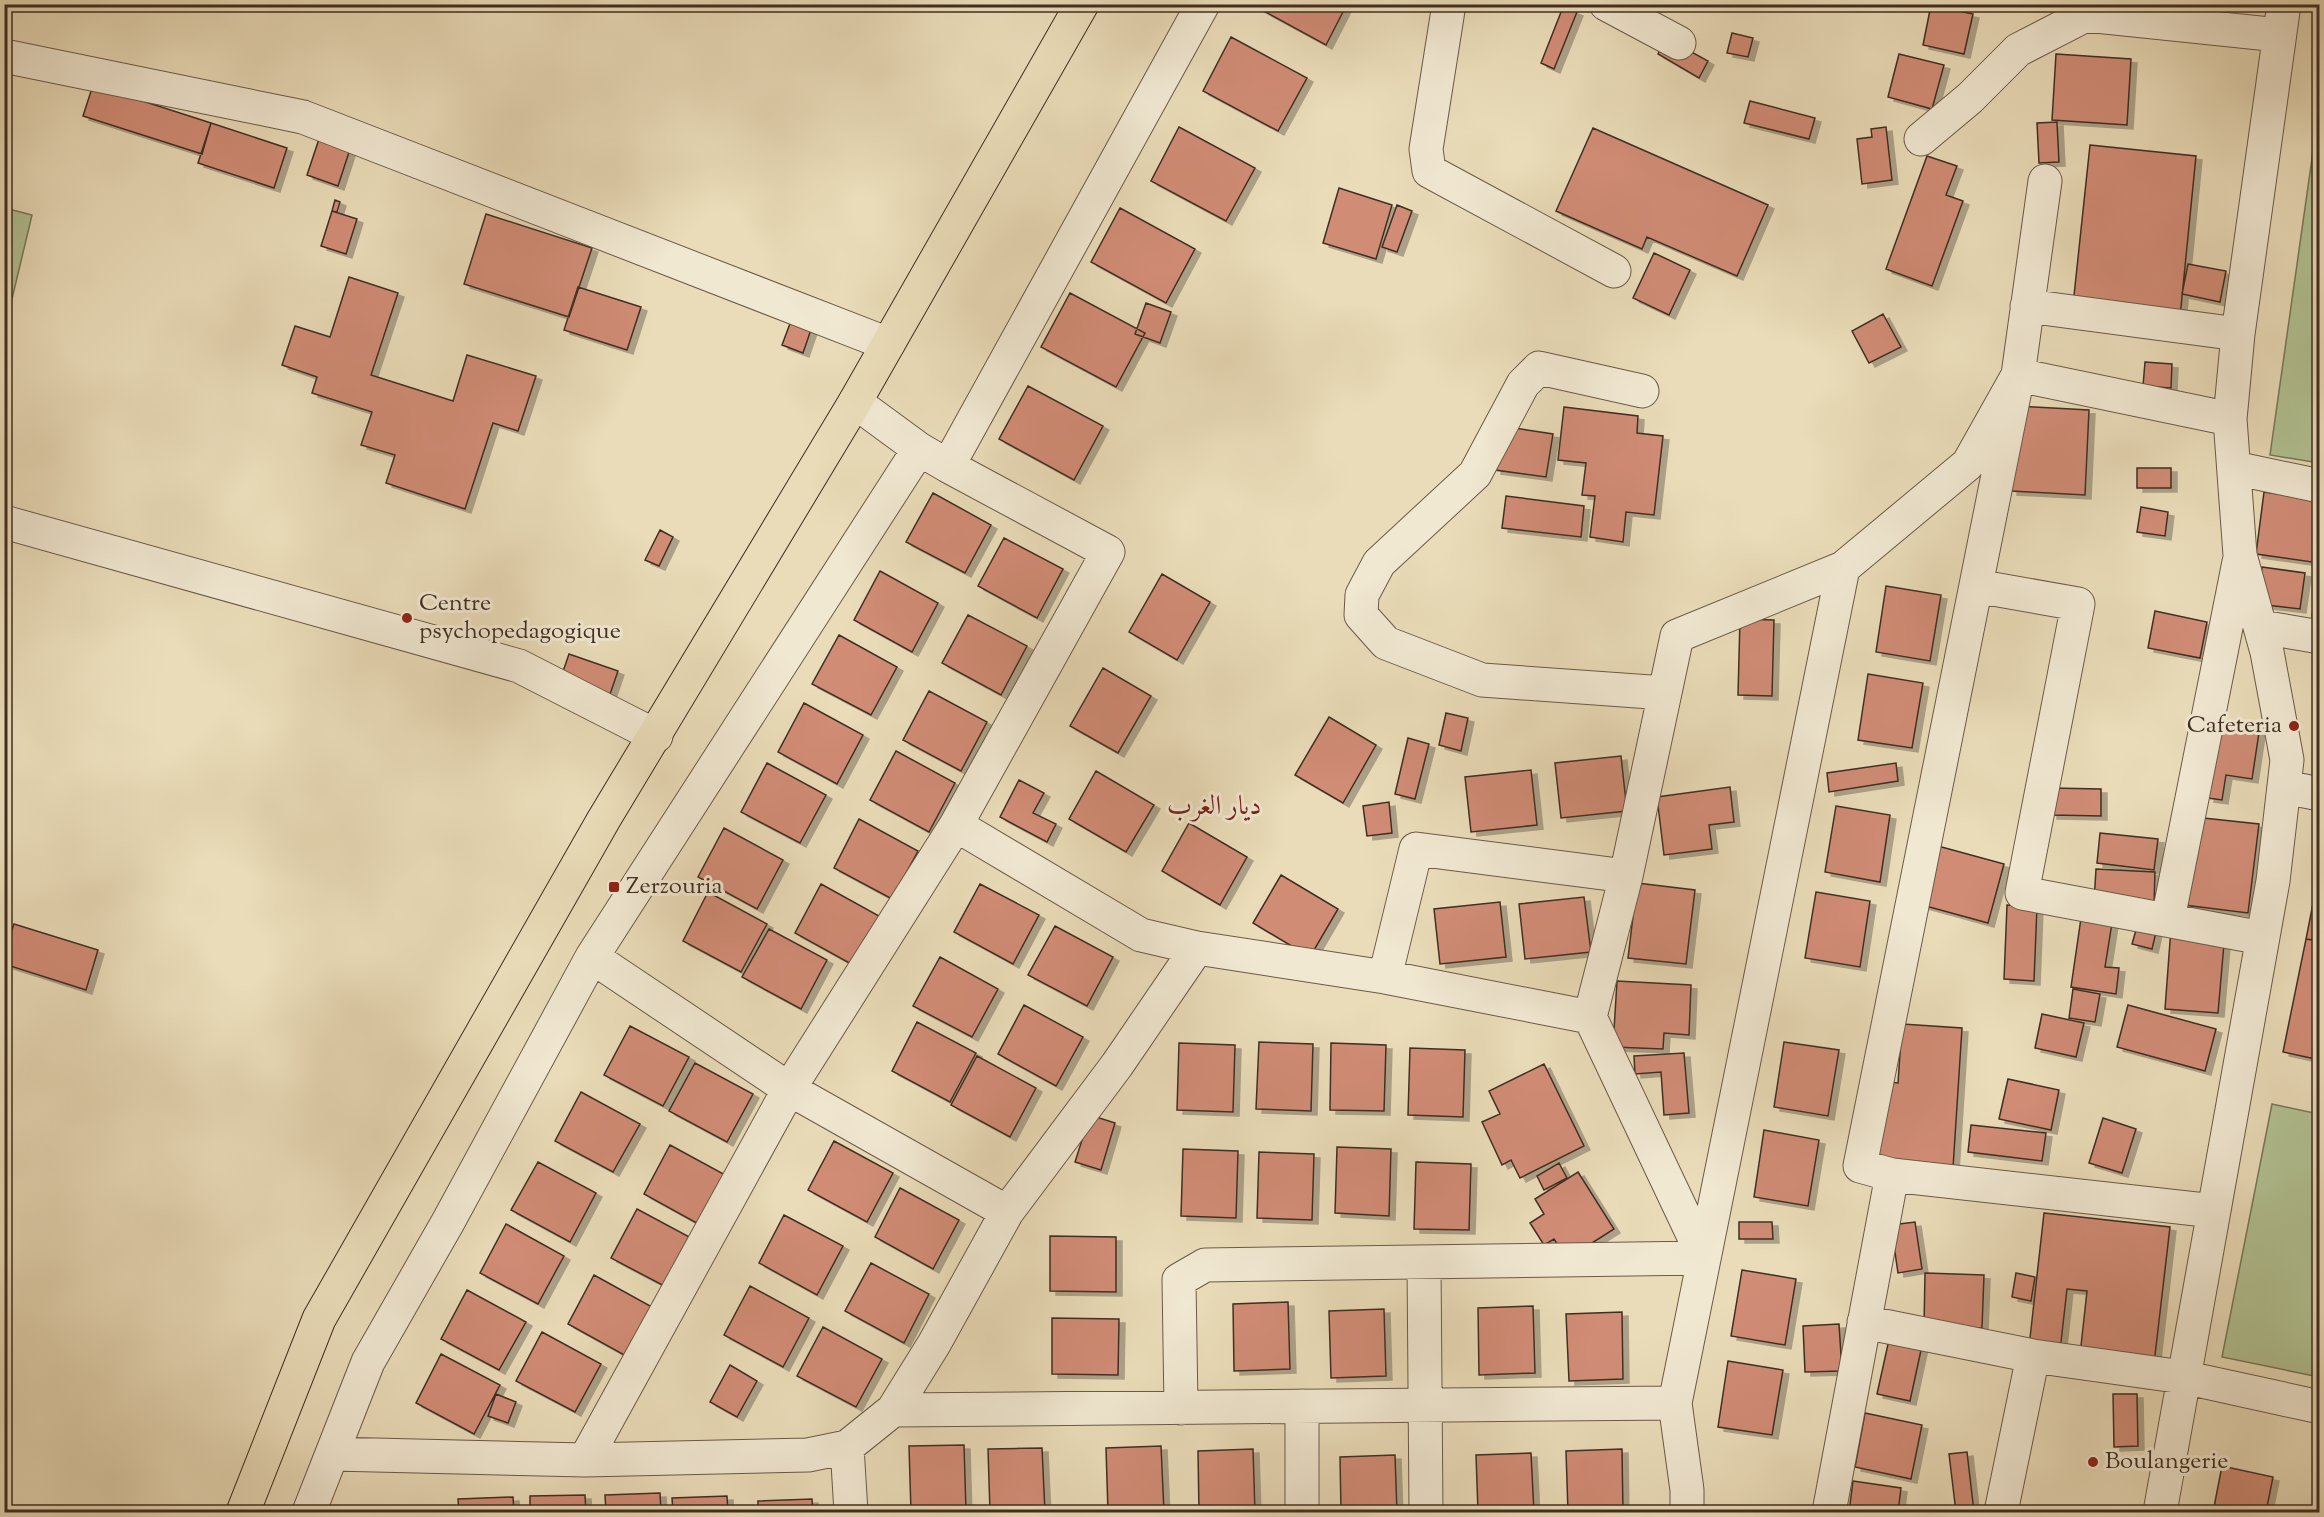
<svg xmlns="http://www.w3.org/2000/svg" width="2324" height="1517" font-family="'Sorts Mill Goudy',Amiri,serif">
  <defs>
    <filter id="shadow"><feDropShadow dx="6" dy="4" stdDeviation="0" flood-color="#0004"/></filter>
  </defs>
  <rect width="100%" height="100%" fill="#eadcb9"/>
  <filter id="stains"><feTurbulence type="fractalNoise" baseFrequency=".00333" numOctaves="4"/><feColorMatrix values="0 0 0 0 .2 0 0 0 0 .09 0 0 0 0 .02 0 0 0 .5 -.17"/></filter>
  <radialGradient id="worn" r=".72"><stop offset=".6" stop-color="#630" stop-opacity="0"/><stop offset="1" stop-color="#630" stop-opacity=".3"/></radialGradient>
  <path fill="#b2c293" stroke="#79785a" stroke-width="1.5" d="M2319 109 2320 463H2319L2270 455Z
    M5 208 32 215 11 303 5 301Z
    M2272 1104 2319 1114V1377L2222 1357Z"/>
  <path fill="#d18c76" stroke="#402e22" stroke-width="1.5" filter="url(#shadow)" d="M1251 4H1347L1326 45Z
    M1931 5 1973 14 1964 54 1923 45Z
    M1563 7 1577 12 1554 69 1541 63Z
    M1732 33 1753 38 1748 57 1727 53Z
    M1231 37 1307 78 1278 131 1203 91Z
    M1666 38 1708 61 1699 78 1658 54Z
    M1899 54 1944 65 1932 109 1888 97Z
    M2056 54 2131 59 2127 125 2052 120Z
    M93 85 211 123 202 154 83 116Z
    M1750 101 1815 118 1809 139 1744 123Z
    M2057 122 2059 162 2039 163 2037 123Z
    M211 123 287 148 274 188 198 163Z
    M1179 127 1255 168 1226 221 1151 181Z
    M1886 127 1892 180 1862 184 1857 139 1872 137 1871 129Z
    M1593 128 1768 205 1737 276 1647 237 1642 249 1556 211Z
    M322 130 353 140 338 186 307 175Z
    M2090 145 2196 156 2180 317 2073 305Z
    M1927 156 1957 166 1946 195 1963 201 1932 286 1886 269Z
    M1339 188 1392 205 1376 259 1323 243Z
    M335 200 340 202 337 212 332 211Z
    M1397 205 1412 211 1397 252 1382 247Z
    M1120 208 1195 249 1166 303 1091 262Z
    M332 211 357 219 346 254 321 246Z
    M486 214 592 248 569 317 464 284Z
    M1654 253 1690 270 1669 315 1633 298Z
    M2188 264 2226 271 2220 302 2182 294Z
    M349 277 398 293 371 375 453 401 467 355 536 376 518 431 493 423 465 509 386 483 395 455 361 445 372 412 312 393 317 377 282 365 295 326 330 337Z
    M578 287 641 307 627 350 564 330Z
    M1070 293 1145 333 1116 387 1041 347Z
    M1146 303 1171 312 1160 343 1135 334Z
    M795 310 815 318 803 353 782 345Z
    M1883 314 1901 347 1869 363 1852 331Z
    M2145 362 2172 364 2171 388 2143 386Z
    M1028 386 1103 426 1074 480 999 439Z
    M2016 406 2089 410 2085 495 2011 491Z
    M1564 407 1638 416 1637 433 1663 436 1654 515 1626 512 1623 542 1590 537 1595 496 1582 495 1586 463 1558 460Z
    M1501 426 1553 434 1546 477 1495 470Z
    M2137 468H2171V488H2137Z
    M2264 492 2320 500 2319 563 2256 554Z
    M933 493 991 525 965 573 906 542Z
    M1506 496 1584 506 1581 537 1502 528Z
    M2141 507 2168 512 2165 536 2137 532Z
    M660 530 673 537 659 566 645 560Z
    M1004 538 1063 569 1037 618 978 586Z
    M2262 567 2305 573 2300 609 2257 604Z
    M880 571 938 603 912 652 854 620Z
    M1162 574 1210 602 1177 660 1129 632Z
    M2317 577H2320V617L2312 616Z
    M1886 586 1941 595 1930 661 1876 652Z
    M2155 611 2207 622 2200 658 2148 648Z
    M968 615 1027 646 1001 695 942 663Z
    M1740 619 1774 620 1772 696 1738 695Z
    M839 635 897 667 871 715 812 684Z
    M569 654 618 671 607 703 558 686Z
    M2314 664H2320V696H2315Z
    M1103 668 1151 696 1118 753 1070 726Z
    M1868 674 1923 683 1912 748 1858 740Z
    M929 691 987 722 961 771 903 740Z
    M804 703 863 735 837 784 778 752Z
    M1446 713 1468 718 1461 751 1439 745Z
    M1329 717 1376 745 1343 803 1295 775Z
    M2220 720 2260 726 2252 779 2226 775 2222 800 2208 798Z
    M1408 738 1429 744 1415 799 1395 794Z
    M896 751 955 783 929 832 870 800Z
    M1621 756 1627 811 1561 818 1555 763Z
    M767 763 826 795 800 843 741 812Z
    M1896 763 1898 781 1829 792 1827 773Z
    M1531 770 1537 825 1471 832 1465 777Z
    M1096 771 1154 805 1126 852 1069 819Z
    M1019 780 1044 793 1033 813 1056 824 1047 842 1000 817Z
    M1730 787 1734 822 1709 825 1712 849 1664 855 1657 797Z
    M2051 788 2101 789V816L2051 815Z
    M1389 802 1392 833 1367 836 1363 806Z
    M1836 806 1890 815 1880 882 1825 872Z
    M2194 817 2259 824 2248 913 2184 905Z
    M859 819 918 851 892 899 834 868Z
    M1189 823 1247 857 1220 905 1162 871Z
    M724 828 783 860 757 909 698 877Z
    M2100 833 2158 839 2154 870 2097 863Z
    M1938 846 2004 864 1988 923 1922 905Z
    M2320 868V941L2306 939Z
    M2096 869 2155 872 2154 905 2094 902Z
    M1281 875 1338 909 1310 957 1253 923Z
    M1637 883 1695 890 1686 964 1628 958Z
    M821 884 879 916 853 965 795 933Z
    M980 884 1039 915 1013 964 954 932Z
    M708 892 767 924 741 972 683 941Z
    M1816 892 1870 901 1860 967 1805 958Z
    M1584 897 1591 952 1525 959 1519 904Z
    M1500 902 1506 957 1440 964 1434 909Z
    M2007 905 2037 907 2034 981 2004 979Z
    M2081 918 2112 923 2105 967 2119 968 2116 994 2071 987Z
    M2138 923 2157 928 2152 949 2132 944Z
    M14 924 98 950 86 990 4 964V954Z
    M1055 926 1113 957 1087 1006 1028 975Z
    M2171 928 2225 932 2218 1013 2165 1009Z
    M769 929 827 960 801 1009 742 977Z
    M2306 939 2320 941V1060L2283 1052Z
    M940 957 998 989 972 1037 913 1006Z
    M1617 981 1691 985 1689 1035 1664 1033 1663 1049 1613 1047Z
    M2073 989 2100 994 2095 1022 2069 1018Z
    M1024 1005 1083 1037 1056 1086 998 1054Z
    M2128 1005 2216 1029 2205 1071 2117 1047Z
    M2042 1014 2084 1023 2076 1057 2035 1048Z
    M917 1022 976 1053 950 1102 892 1071Z
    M1902 1024 1962 1028 1953 1168 1872 1162 1878 1081 1898 1083Z
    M630 1026 689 1057 663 1106 604 1075Z
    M1259 1042 1313 1044 1311 1111 1256 1109Z
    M1784 1042 1839 1050 1828 1116 1774 1107Z
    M1179 1043 1235 1045 1233 1112 1177 1110Z
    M1331 1043 1386 1045 1384 1111 1330 1110Z
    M1410 1048 1465 1050 1463 1117 1408 1115Z
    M1684 1053 1689 1113 1664 1115 1661 1072 1635 1074 1634 1056Z
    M977 1056 1036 1088 1010 1137 951 1105Z
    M695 1063 753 1094 727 1142 669 1111Z
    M1544 1064 1584 1146 1520 1178 1511 1160 1502 1165 1482 1122 1500 1114 1489 1091Z
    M2008 1079 2059 1090 2051 1130 1999 1119Z
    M581 1092 640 1124 613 1172 555 1141Z
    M1090 1115 1115 1123 1101 1170 1075 1162Z
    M2103 1118 2136 1129 2122 1173 2089 1163Z
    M1971 1125 2046 1133 2042 1161 1968 1152Z
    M1764 1130 1819 1140 1808 1206 1754 1197Z
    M834 1141 893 1173 867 1222 808 1190Z
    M670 1145 729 1177 702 1226 644 1194Z
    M1337 1147 1391 1149 1389 1216 1335 1213Z
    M1183 1149 1238 1151 1236 1218 1181 1216Z
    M1259 1152 1314 1154 1312 1220 1257 1218Z
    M538 1162 596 1193 570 1242 511 1210Z
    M1416 1162 1471 1164 1469 1230 1414 1229Z
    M1559 1163 1567 1178 1544 1190 1537 1176Z
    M1578 1172 1614 1229 1567 1259 1554 1239 1544 1245 1530 1223 1544 1214 1535 1199Z
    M900 1188 959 1220 933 1269 875 1237Z
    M637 1209 695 1240 670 1289 611 1258Z
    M2044 1213 2170 1227 2154 1364 2080 1355 2087 1291 2067 1289 2060 1351 2029 1347Z
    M784 1215 843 1246 817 1295 759 1263Z
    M1739 1222H1772L1773 1239H1739Z
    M1915 1222 1922 1269 1898 1273 1891 1225Z
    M506 1224 564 1256 538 1304 480 1273Z
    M1050 1236 1116 1237V1292L1050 1291Z
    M871 1263 929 1294 904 1343 845 1311Z
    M1742 1270 1796 1279 1785 1345 1731 1336Z
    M1925 1273 1984 1275 1982 1328 1924 1326Z
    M2016 1273 2035 1277 2031 1301 2012 1297Z
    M594 1275 652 1307 626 1356 568 1324Z
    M750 1286 809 1318 783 1367 724 1335Z
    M467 1290 526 1322 499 1370 441 1339Z
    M1288 1302 1290 1369 1234 1371 1233 1304Z
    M1533 1306 1535 1373 1479 1375 1478 1308Z
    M1384 1309 1386 1376 1331 1378 1329 1311Z
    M1622 1312 1623 1379 1569 1381 1566 1314Z
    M1052 1318 1119 1319 1118 1375 1052 1374Z
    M1839 1324 1842 1371 1805 1372 1803 1326Z
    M823 1327 882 1359 856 1407 797 1376Z
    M542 1332 601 1364 575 1412 516 1381Z
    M1890 1335 1923 1341 1910 1401 1877 1394Z
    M441 1354 500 1385 474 1434 416 1403Z
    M1728 1361 1783 1370 1772 1435 1718 1427Z
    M730 1365 757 1381 737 1417 710 1402Z
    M496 1394 516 1402 508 1423 488 1416Z
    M2113 1394H2137L2138 1446 2114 1447Z
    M1865 1413 1922 1425 1911 1479 1855 1467Z
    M964 1445 966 1511 911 1512 909 1446Z
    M1161 1446 1164 1512H1108L1106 1448Z
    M1042 1448 1045 1512H990L988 1449Z
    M1253 1449 1255 1512H1199L1198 1451Z
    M1622 1449 1623 1512H1568L1566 1451Z
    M1967 1452 1974 1512H1956L1949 1454Z
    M1531 1453 1534 1512H1478L1476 1455Z
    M1395 1455 1397 1512H1341L1340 1457Z
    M2222 1466 2273 1477 2266 1512H2213Z
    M1853 1481 1901 1488 1898 1512H1849Z
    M660 1493 661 1512H606L605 1495Z
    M585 1495 586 1512H530V1496Z
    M727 1496 728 1512H673L672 1498Z
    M513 1497 514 1512H459L458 1499Z
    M812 1499 813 1512H758V1501Z"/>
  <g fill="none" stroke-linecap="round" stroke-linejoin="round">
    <defs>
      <path id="minor" d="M1449 4 1426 149 1429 171 1614 271
        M1606 4 1679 43
        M4 56 303 117 888 344
        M1921 139 1970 98 2018 50 2086 15 2279 35
        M2027 306 2238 334
        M1642 391 1539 368 1523 384 1475 474 1379 563 1362 595 1361 615 1386 643 1482 680 1665 693
        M948 466 1203 4
        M2234 468 2320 486
        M4 522 519 666 656 736
        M1976 586 2078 604 2022 893 2262 938
        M2261 627 2320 637
        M2284 787 2320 794
        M2168 919 2239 562
        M592 957 789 1089 1007 1212
        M1385 977 1416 849 1626 876
        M1590 1017 1626 876 1677 636 1843 568 1968 464 2018 375 2045 181
        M2214 1211 1892 1175 1860 1166 2018 375 2230 419
        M1424 1262 1426 1512
        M1864 1322 2033 1356 2183 1377 2320 1407
        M1302 1406V1512
        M1181 1408 1179 1280 1205 1265 1704 1258 1590 1017 1385 977 1197 948
        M893 1410 1675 1403
        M847 1447 851 1512
        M333 1454 585 1460 808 1455 847 1447 893 1410 934 1344 1007 1212 1117 1065 1197 948 1141 935 956 825
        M585 1460 789 1089 956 825 1108 552 948 466 919 449 855 402
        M309 1512 368 1362 448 1222 592 957 919 449
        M1687 1512V1490L1675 1403 1843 568
        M1829 1512 1892 1175
        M2001 1512 2033 1356
        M2160 1512 2273 881 2287 760 2267 652 2240 555 2230 419 2238 334 2284 4"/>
      <path id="major" d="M243 1512 319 1319 604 819 855 402 1082 4"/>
    </defs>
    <use href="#minor" stroke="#6a5a48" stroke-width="35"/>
    <use href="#major" stroke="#402e22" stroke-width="35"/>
    <use href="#minor" stroke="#f1e8d2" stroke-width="33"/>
    <use href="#major" stroke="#eadcb9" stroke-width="33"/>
  </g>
  <g fill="#8f2418" stroke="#f1e8d2" stroke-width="2">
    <circle cx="407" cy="618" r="6"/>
    <circle cx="2294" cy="726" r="6"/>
    <rect x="608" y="881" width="12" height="12" rx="3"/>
    <circle cx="2093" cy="1462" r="6"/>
  </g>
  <g text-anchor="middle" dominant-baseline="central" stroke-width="6" stroke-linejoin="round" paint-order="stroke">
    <g font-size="24" fill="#402e22" stroke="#f1e8d2" text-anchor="start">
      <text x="419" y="604">Centre<tspan x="419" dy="28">psychopedagogique</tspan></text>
      <text x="2282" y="726" text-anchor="end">Cafeteria</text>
      <text x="626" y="887">Zerzouria</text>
      <text x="2105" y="1462">Boulangerie</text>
    </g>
    <g font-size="27" fill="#7a1f14" stroke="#f1e8d2">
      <text x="1214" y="807">ديار الغرب</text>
    </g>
  </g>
  <rect width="2324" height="1517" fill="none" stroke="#eadcb9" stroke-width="24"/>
  <rect x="6" y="6" width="2312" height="1505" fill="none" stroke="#402e22" stroke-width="3"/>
  <rect x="12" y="12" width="2300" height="1493" fill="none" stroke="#402e22" stroke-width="1.5"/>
  <rect width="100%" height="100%" filter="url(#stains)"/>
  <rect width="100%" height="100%" fill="url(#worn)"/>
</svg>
